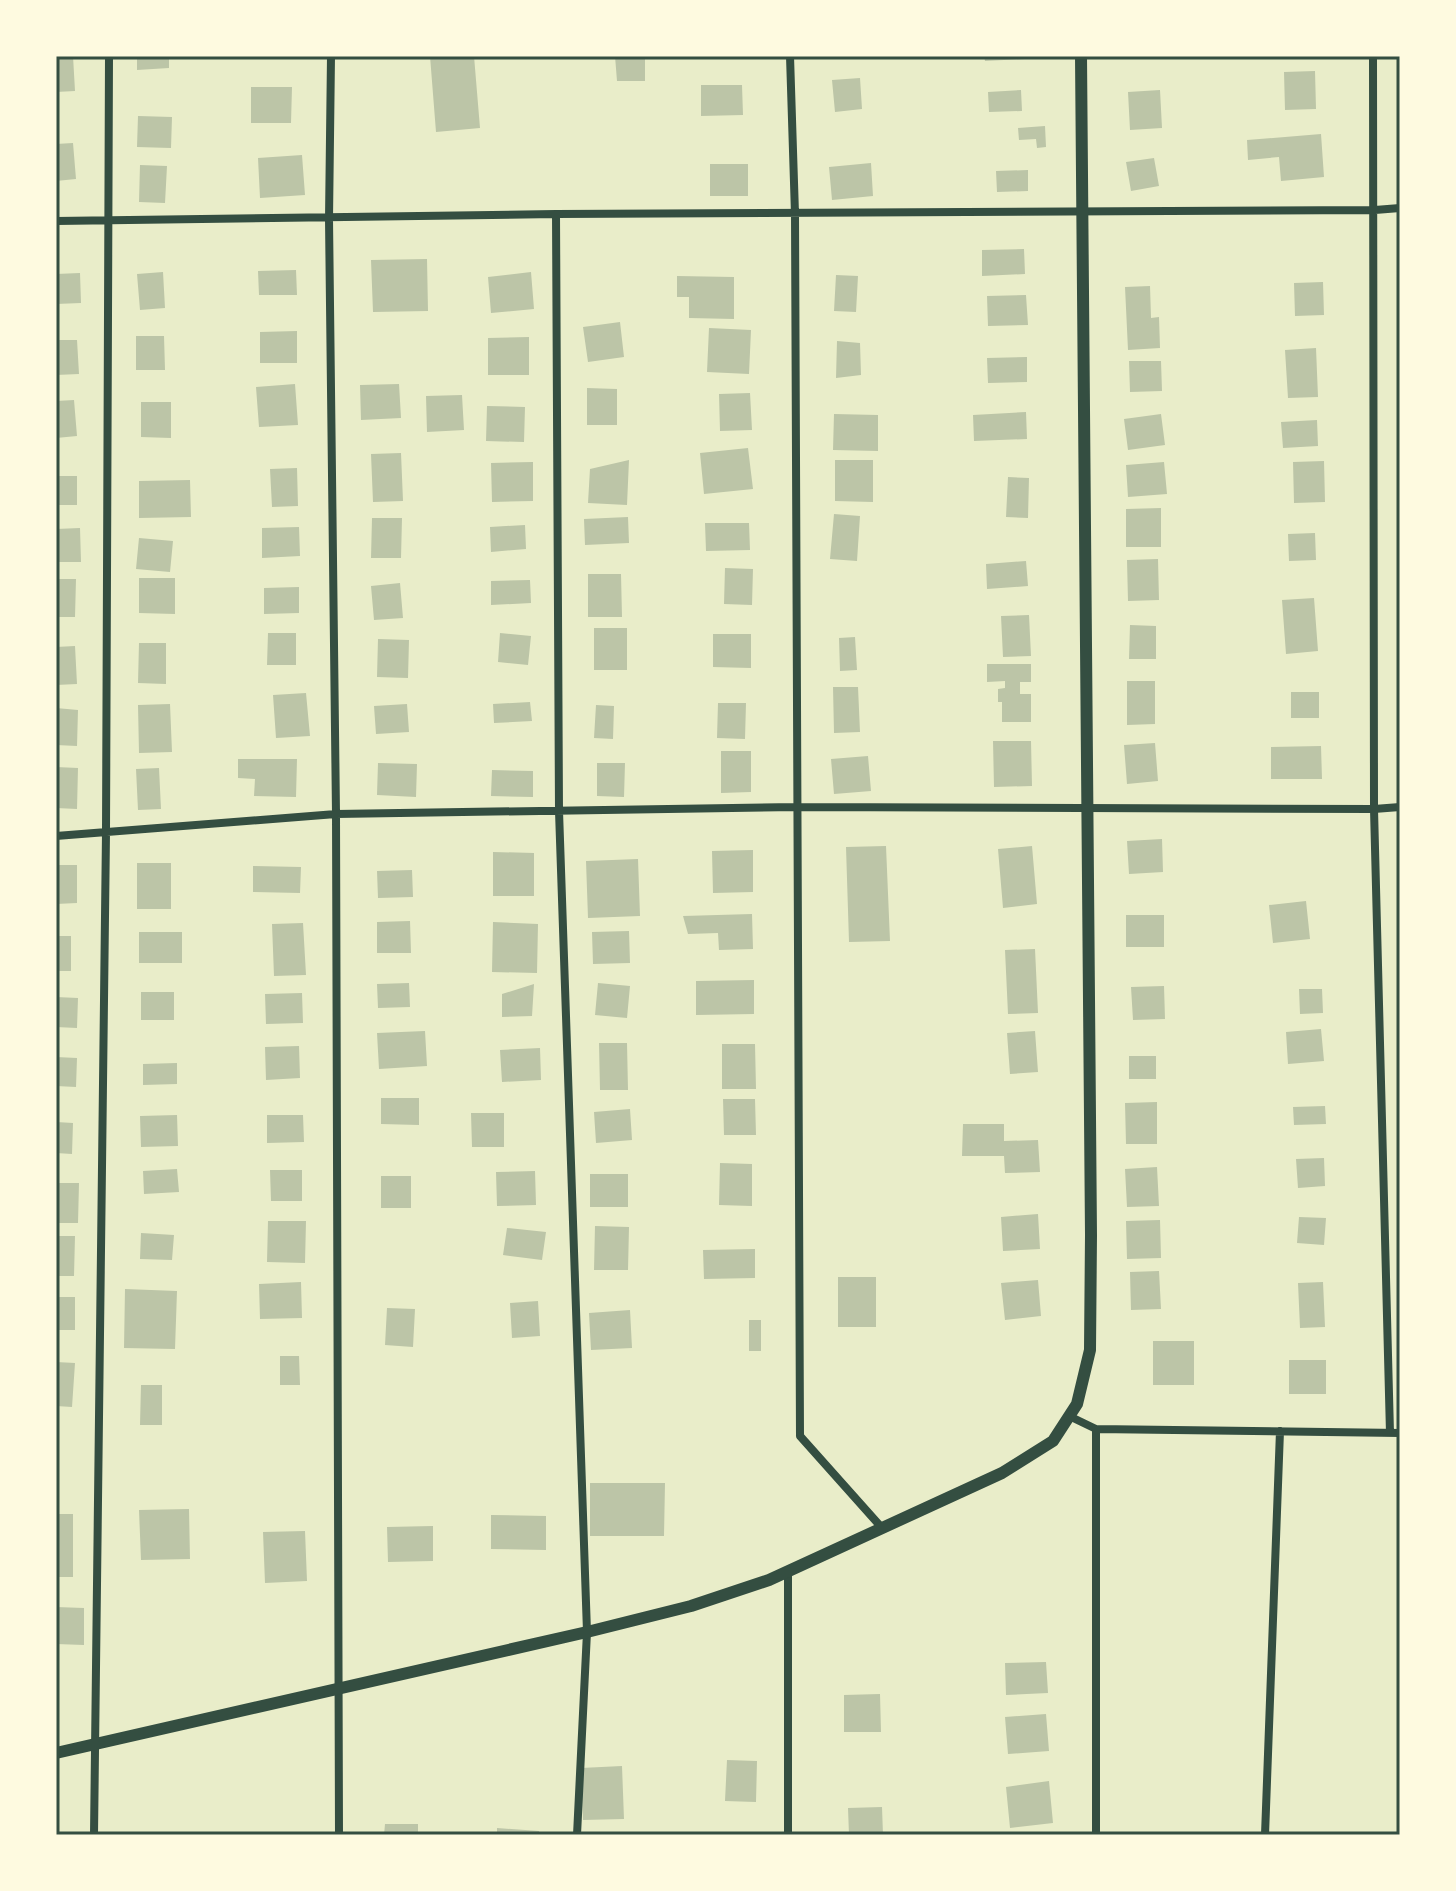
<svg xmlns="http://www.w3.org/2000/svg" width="1456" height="1891" font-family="'Noto Sans',sans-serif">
  <rect width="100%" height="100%" fill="#e9edc9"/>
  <path fill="#bcc5a7" d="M56 56H73L75 91 56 92Z
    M137 56H169V68L137 70Z
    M430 56H474L480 128 436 132Z
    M615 56H645V81H617Z
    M984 56H1024L1025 59 985 61Z
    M1315 71 1316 109 1285 110 1284 72Z
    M860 78 862 109 835 112 832 80Z
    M701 85H742L743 115 701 116Z
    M251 87H292L291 123H251Z
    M1021 90 1022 111 989 112 988 92Z
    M1160 90 1162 128 1130 130 1128 92Z
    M138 116 172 117 171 148 137 147Z
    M1045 126 1046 147 1037 148 1036 139 1019 140 1018 128Z
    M1321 134 1324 177 1281 181 1279 157 1248 160 1247 140Z
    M73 143 76 179 56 181V144Z
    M302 155 305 195 260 198 258 158Z
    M1154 158 1159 186 1131 191 1126 162Z
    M871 163 873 196 832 200 829 167Z
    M710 164H748V196H710Z
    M140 165 167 166 165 203 139 202Z
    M1028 170V191L997 192 996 171Z
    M1024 249 1025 274 982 276V250Z
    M427 259 428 311 373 312 371 260Z
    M296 270 297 295H259L258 271Z
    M163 272 165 308 140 310 137 274Z
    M531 272 534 309 491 313 488 277Z
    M80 273 81 303 56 304V274Z
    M836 275 858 276 856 312 834 311Z
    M677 276 734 277V319L689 318V297H677Z
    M1323 282 1324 315 1295 316 1294 283Z
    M1150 286 1151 318 1159 317 1160 348 1128 350 1125 287Z
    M1026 295 1028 325 988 326 987 296Z
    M620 322 624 357 588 362 583 327Z
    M709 328 751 330 749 374 707 372Z
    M297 331V363H260V332Z
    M136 336H164L165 370H136Z
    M529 337V375H488V338Z
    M56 340H77L79 374 56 375Z
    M837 341 860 343 861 375 836 378Z
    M1316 348 1318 397 1288 398 1285 350Z
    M1027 357V382L988 383 987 358Z
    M1129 361H1161L1162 391 1130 392Z
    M295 384 298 425 259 427 256 387Z
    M399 384 401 418 361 420 360 385Z
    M587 388 617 389V425H587Z
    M750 393 752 430 720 431 719 394Z
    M462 395 464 430 427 432 426 396Z
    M74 400 77 436 56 438V401Z
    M141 402H171V438L141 437Z
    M487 406 525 407 524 442 486 441Z
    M1026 412 1027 439 974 441 973 415Z
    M834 414 878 415V451L833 450Z
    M1161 414 1165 445 1128 450 1124 419Z
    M1317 420 1318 446 1283 448 1281 422Z
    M748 448 753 489 704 494 700 453Z
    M401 453 403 501 373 502 371 454Z
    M629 460 627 505 588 503 590 469Z
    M835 460H873V502L835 501Z
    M1324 461 1325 502 1294 503 1293 462Z
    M533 462V501L492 502 491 463Z
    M1164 462 1167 494 1128 497 1126 465Z
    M297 468 298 506 272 507 270 469Z
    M56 476H77V505H56Z
    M1008 477 1029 478 1028 518 1006 517Z
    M190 480 191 517 139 518V481Z
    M1161 508V547H1126V509Z
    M834 514 860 516 857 561 830 559Z
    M628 517 629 543 585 545 584 519Z
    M372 518H402L401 558H371Z
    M705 523H749L750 550 706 551Z
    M525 525 526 549 491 552 490 527Z
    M299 527 300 556 262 558V528Z
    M80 528 81 562H56V529Z
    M1315 533 1316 560 1289 561 1288 534Z
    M139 538 173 541 170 572 136 569Z
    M1158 559 1159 600 1128 601 1127 560Z
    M1026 561 1028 586 987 589 986 564Z
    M725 568 753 569 752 605 724 604Z
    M588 574H621L622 617H588Z
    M139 578H175V614L139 613Z
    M56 579H76L75 617H56Z
    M530 580 531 603 491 605V581Z
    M400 583 403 618 374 620 371 586Z
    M299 587V613L264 614V588Z
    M1314 598 1318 651 1286 654 1282 600Z
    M1029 615 1031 656 1003 657 1001 616Z
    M1130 625 1156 626V659H1129Z
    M594 628H627V670H594Z
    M268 633H296V665H267Z
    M500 633 531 636 528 665 498 662Z
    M713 634H751V668L713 667Z
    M855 637 857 670 840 671 839 638Z
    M378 639 409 640 408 678 377 677Z
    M139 643H166V684L138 683Z
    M75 646 77 684 56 685V647Z
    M987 664H1031V682H1020V694H1031V722H1002V702H998V689L1005 688V681L987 682Z
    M1127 681H1155V724L1127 725Z
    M833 687H858L860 732 834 733Z
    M1291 692H1319V718H1291Z
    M306 693 310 736 276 738 273 695Z
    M530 702 532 721 494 723 493 704Z
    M718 703H746L745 739 717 738Z
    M170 704 172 752 139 753 138 705Z
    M407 704 409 732 376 734 374 706Z
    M596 705 614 706 613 739 594 738Z
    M56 708 78 710 77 746 56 745Z
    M993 741H1031L1032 786 994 787Z
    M1155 743 1158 781 1127 784 1124 745Z
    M1321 746 1322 779H1271V747Z
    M721 751H751V792L721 793Z
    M868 756 871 791 834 794 831 759Z
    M238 759H297L296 797 254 796 255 779 238 778Z
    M378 763 417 764 416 797 377 795Z
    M597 763H625L624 797 597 796Z
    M56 767 78 768 77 809 56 808Z
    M159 768 161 809 138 810 136 769Z
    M492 770 533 771V797L491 796Z
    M1162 839 1163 872 1129 874 1127 841Z
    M886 846 890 941 849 942 846 847Z
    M1032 846 1037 904 1003 908 998 849Z
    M753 850V892L713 893 712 851Z
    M493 852 534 853V896H493Z
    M638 859 640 916 588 918 586 861Z
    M137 863H171V909H137Z
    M56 865H77V903L56 904Z
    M253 866 301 867 300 893 253 892Z
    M412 870 413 897 378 898 377 871Z
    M1306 901 1310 939 1273 943 1269 905Z
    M752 914 753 949 719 950 718 933 688 934 683 916Z
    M1126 915H1164V947H1126Z
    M410 921 411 953H377V922Z
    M493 922 538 924 537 973 492 972Z
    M303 923 306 975 274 976 272 924Z
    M629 931 630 963 593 964 592 932Z
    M139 932H182V963H139Z
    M56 936H71V971H56Z
    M1035 949 1038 1013 1008 1014 1005 950Z
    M754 980V1014L696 1015V981Z
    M409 983 410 1007 378 1008 377 984Z
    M598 983 630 986 627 1018 595 1015Z
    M534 984 532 1016 502 1017V994Z
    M1164 986 1165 1019 1133 1020 1131 987Z
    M1299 989H1322L1323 1013 1300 1014Z
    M141 992H174V1020H141Z
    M302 993 303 1023 266 1024 265 994Z
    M56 997 78 998 77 1028 56 1027Z
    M1321 1029 1324 1061 1288 1064 1286 1032Z
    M425 1031 427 1066 379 1069 377 1033Z
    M1035 1031 1038 1072 1010 1074 1007 1033Z
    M599 1043H627L628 1090H600Z
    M722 1044H755L756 1089H722Z
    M299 1046 300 1078 266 1080 265 1047Z
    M540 1048 541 1080 502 1082 500 1050Z
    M1129 1056H1156V1079H1129Z
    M56 1057 77 1058 76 1087 56 1086Z
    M177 1063V1084L143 1085V1064Z
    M381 1098H419V1125L381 1124Z
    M723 1099H755L756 1135H724Z
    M1157 1102V1144H1126L1125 1103Z
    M1325 1106 1326 1124 1294 1125 1293 1107Z
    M630 1109 632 1140 596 1143 594 1112Z
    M471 1113H504V1147H472Z
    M177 1115 178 1146 141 1147 140 1116Z
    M267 1115H303L304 1142 267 1143Z
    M56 1122 73 1123 72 1154 56 1153Z
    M963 1124H1004V1141L1038 1140 1040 1172 1005 1173 1004 1156H962Z
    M1324 1158 1325 1186 1298 1188 1296 1159Z
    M720 1163 752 1164V1206L719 1205Z
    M1157 1167 1159 1206 1127 1207 1125 1169Z
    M177 1169 179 1192 144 1194 143 1171Z
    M270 1170H302V1201H271Z
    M535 1171 536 1205 497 1206 496 1172Z
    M590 1174H628V1207H590Z
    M381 1176H411V1208H381Z
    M56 1183H79L78 1223H56Z
    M1038 1214 1040 1249 1003 1251 1001 1217Z
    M1299 1217 1326 1218 1324 1245 1297 1243Z
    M1160 1220 1161 1258 1127 1259 1126 1221Z
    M268 1221H306L305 1263 267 1262Z
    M595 1226 629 1227 628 1270H594Z
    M507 1228 546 1232 542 1260 503 1255Z
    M141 1233 174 1235 172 1260 140 1259Z
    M56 1236H75L74 1276H56Z
    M755 1249V1278L704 1279 703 1250Z
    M1159 1271 1161 1309 1131 1310 1130 1272Z
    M838 1277H876V1327H838Z
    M1038 1280 1041 1316 1005 1320 1001 1283Z
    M301 1282 302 1318 260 1319 259 1284Z
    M1323 1282 1325 1327 1300 1328 1298 1283Z
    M125 1289 177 1291 175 1349 124 1348Z
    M56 1297H75V1330H56Z
    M538 1301 540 1336 512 1338 510 1303Z
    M387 1308 415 1309 413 1347 385 1345Z
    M630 1310 632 1348 591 1350 589 1313Z
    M749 1320H761V1351H749Z
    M1153 1341H1194V1385H1153Z
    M280 1356H299L300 1385H280Z
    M1289 1360H1326V1394H1289Z
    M56 1362 75 1363 72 1407 56 1406Z
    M141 1385H162V1425H140Z
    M590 1483H665L664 1536H590Z
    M189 1509 190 1559 141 1560 139 1510Z
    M56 1514H73V1577H56Z
    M491 1515 546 1516V1550L491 1549Z
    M433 1526V1561L388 1562 387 1527Z
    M305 1531 307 1581 265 1583 263 1532Z
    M56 1607 84 1608V1645L56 1644Z
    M1046 1662 1048 1693 1006 1695 1005 1663Z
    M880 1694 881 1732H844V1695Z
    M1046 1714 1049 1751 1008 1754 1005 1717Z
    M727 1760 757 1761 756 1802 725 1801Z
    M622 1766 624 1819 583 1820 581 1768Z
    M1049 1781 1053 1823 1010 1828 1006 1787Z
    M882 1807 883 1835H849L848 1808Z
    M385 1824H418V1835H384Z
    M497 1828 539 1831V1835H497Z"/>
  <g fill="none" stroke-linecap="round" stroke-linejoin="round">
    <path stroke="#344e41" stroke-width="8" d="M331 56 329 219 336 814 339 1835
      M790 56 795 214 800 1436 882 1528
      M1373 56 1374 809 1390 1433
      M556 214 559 811 587 1632 577 1835
      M56 221 556 214 1375 210 1400 208
      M56 836 336 814 796 807 1374 809 1400 807
      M1069 1416 1096 1429V1835
      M1096 1429 1400 1433
      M788 1572V1835
      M94 1835 106 833 109 56
      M1265 1835 1280 1431"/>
    <path stroke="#344e41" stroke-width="12" d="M56 1753 587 1632 691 1606 769 1580 1002 1473 1053 1441 1077 1404 1090 1350 1091 1235 1081 56"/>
  </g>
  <rect width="1456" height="1891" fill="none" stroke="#fefae0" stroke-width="116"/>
  <rect x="58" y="58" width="1340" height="1775" fill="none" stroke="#344e41" stroke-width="3"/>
</svg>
